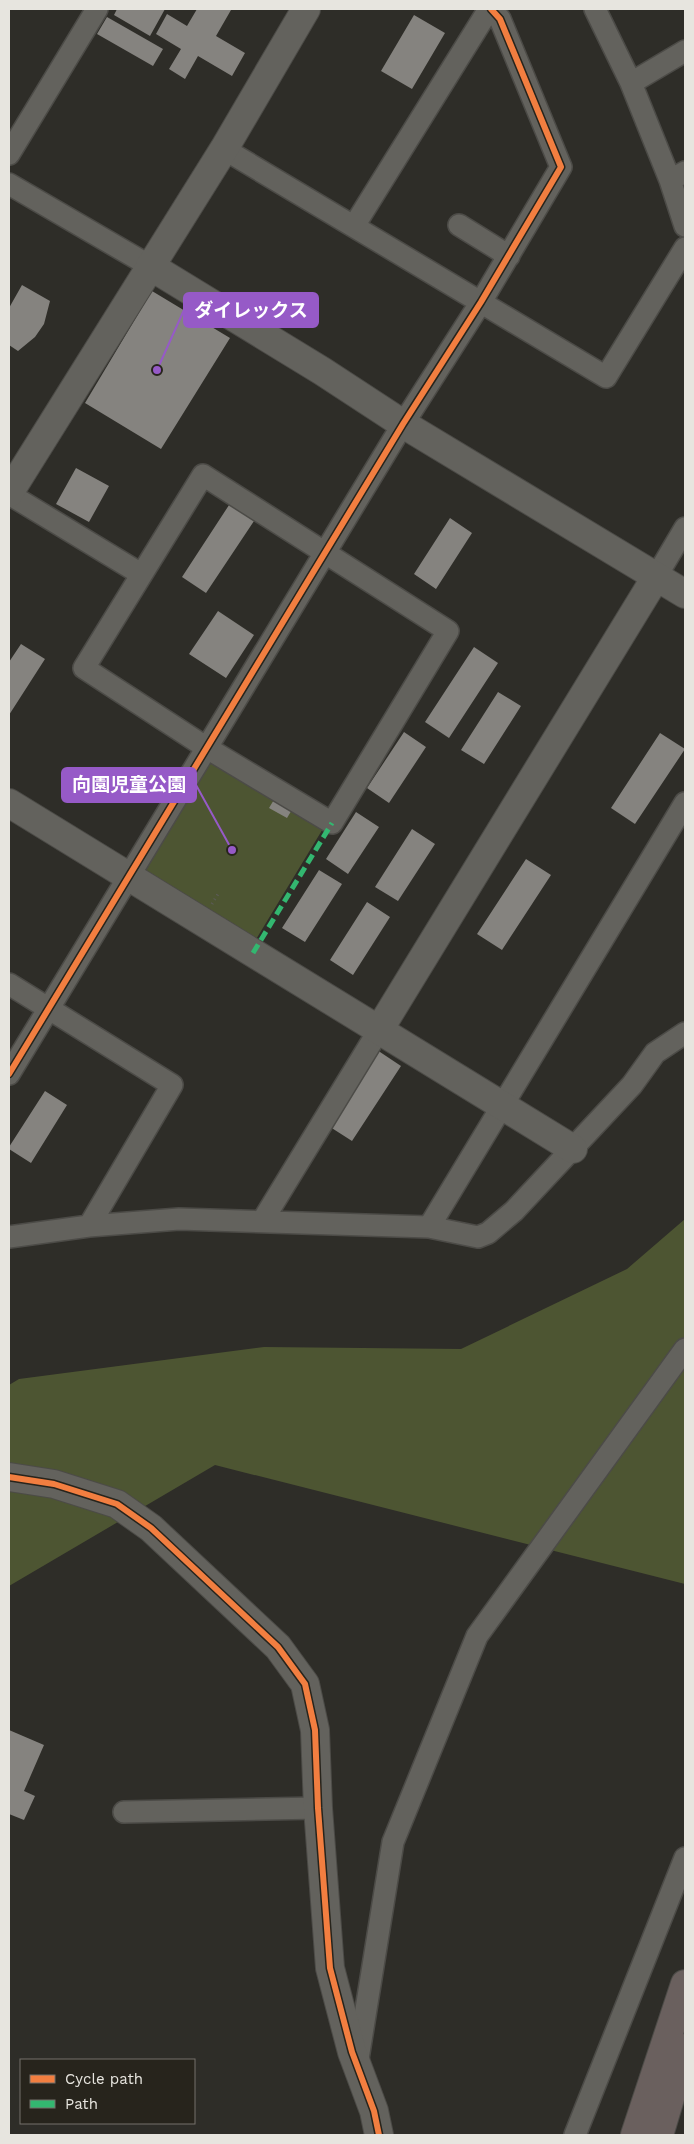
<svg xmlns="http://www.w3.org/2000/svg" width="694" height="2144" font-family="'Work Sans','Noto Sans JP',sans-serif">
  <rect width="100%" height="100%" fill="#2e2d28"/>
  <path fill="#4d5532" d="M209 759 324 827 255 941 141 873Z
    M685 1219V1584L215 1465 9 1586V1385L19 1379 264 1347 461 1349 627 1269Z"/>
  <path fill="#85837f" d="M117 9H165L150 36 114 15Z
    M197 9 231 10 216 36 245 53 232 76 198 56 185 79 169 69 181 49 156 34 167 14 187 26Z
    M414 15 445 33 412 89 381 71Z
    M107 17 163 49 153 66 97 34Z
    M22 285 50 301 44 324 35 337 18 351 9 345V308Z
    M152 291 230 338 161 449 85 403Z
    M76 468 109 486 89 522 56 504Z
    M231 502 256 518 206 593 182 577Z
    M450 518 472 533 436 589 414 574Z
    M218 611 254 635 226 678 189 654Z
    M21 644 45 659 9 715V662Z
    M474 647 498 663 449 738 425 722Z
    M498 692 521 706 484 764 461 750Z
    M404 732 426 747 389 803 367 788Z
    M660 733 685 749 635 824 611 808Z
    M275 798 293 808 287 818 269 808Z
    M356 812 379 827 348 874 326 859Z
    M412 829 435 844 398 901 375 887Z
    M526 859 551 875 502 950 477 934Z
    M319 870 342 884 305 942 282 928Z
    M367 902 390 917 353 975 330 960Z
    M377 1050 401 1066 352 1141 327 1125Z
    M45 1091 67 1105 31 1163 9 1149V1147Z
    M9 1730 44 1745 24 1791 35 1796 24 1820 9 1814Z"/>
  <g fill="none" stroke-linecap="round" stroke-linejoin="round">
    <defs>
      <path id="street" d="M595 9 631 83 670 180 685 226
        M631 83 685 51
        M224 149 606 377 685 248
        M9 154 97 9
        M670 180 685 172
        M9 184 150 266
        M459 225 509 256
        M354 226 489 9
        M203 475 448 631 332 823 207 748 84 668Z
        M9 494 141 574
        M656 577 685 528
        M9 984 172 1085 89 1226
        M9 1074 403 424 481 302 561 167 500 19 491 9
        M263 1220 379 1030
        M429 1227 685 803
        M9 1237 89 1226 179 1219 429 1227 478 1237 488 1233 514 1211 632 1085 655 1053 685 1033
        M124 1812 318 1808
        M357 2065 393 1842 477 1636 685 1349
        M575 2135 685 1858"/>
      <path id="secondary" d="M150 266 322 371 403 424 685 594
        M9 493 224 149 306 9
        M9 803 573 1149
        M379 1030 656 577
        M9 1477 54 1484 117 1504 151 1528 278 1647 305 1684 315 1730 318 1808 330 1968 352 2052 374 2111 379 2135"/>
      <path id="highway" d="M635 2135 685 1984
        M659 2135 685 2048"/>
    </defs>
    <use href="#street" stroke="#4c4b47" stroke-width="24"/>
    <use href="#secondary" stroke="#4c4b47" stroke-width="30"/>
    <use href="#highway" stroke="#4c4b47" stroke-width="30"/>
    <path stroke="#5c5b58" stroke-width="3" stroke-dasharray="1 4" stroke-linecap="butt" d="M212 904 218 894"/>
    <use href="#street" stroke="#63625d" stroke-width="21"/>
    <use href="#secondary" stroke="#63625d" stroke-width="28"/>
    <use href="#highway" stroke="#6a605e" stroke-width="28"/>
    <path stroke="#33b770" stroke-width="5" stroke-dasharray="10 5" stroke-linecap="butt" d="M253 953 332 823"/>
    <defs>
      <path id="cycleway" d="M9 1074 403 424 481 302 561 167 500 19 491 9
        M9 1477 54 1484 117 1504 151 1528 278 1647 305 1684 315 1730 318 1808 330 1968 352 2052 374 2111 379 2135"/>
    </defs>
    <use href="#cycleway" stroke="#27241c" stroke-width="9"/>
    <use href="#cycleway" stroke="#f27e40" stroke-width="6"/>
  </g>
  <path fill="none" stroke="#965ac7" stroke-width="2" d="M157 370L184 310M232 850L196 785"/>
  <g fill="#965ac7" stroke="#27241c" stroke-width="2">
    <circle cx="157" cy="370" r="5"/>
    <circle cx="232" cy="850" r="5"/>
  </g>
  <g fill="#965ac7" stroke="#965ac7" stroke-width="2">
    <rect x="184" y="293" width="134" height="34" rx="5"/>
    <rect x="62" y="768" width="134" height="34" rx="5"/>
  </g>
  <g font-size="19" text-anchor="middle" font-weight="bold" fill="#fff">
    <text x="251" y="317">ダイレックス</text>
    <text x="129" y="791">向園児童公園</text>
  </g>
  <rect width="694" height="2144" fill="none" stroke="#e7e5df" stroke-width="20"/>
  <rect x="20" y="2059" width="175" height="65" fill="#27241c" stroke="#74716a"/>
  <rect x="30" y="2075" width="25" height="8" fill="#f27e40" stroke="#74716a"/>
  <text x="65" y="2084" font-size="15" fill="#e7e5df">Cycle path</text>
  <rect x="30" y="2100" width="25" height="8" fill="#33b770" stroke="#74716a"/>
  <text x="65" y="2109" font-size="15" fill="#e7e5df">Path</text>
</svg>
